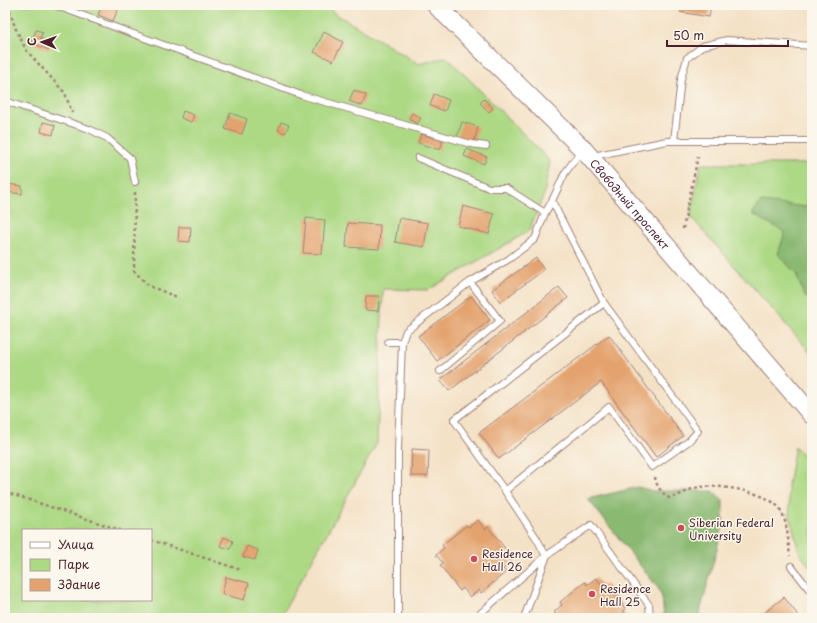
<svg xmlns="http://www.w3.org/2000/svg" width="817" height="623" font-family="'Playpen Sans',sans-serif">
  <rect width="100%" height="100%" fill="#fbf7ec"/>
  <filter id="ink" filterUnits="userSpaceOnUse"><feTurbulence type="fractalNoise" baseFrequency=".025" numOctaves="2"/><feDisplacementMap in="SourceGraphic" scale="8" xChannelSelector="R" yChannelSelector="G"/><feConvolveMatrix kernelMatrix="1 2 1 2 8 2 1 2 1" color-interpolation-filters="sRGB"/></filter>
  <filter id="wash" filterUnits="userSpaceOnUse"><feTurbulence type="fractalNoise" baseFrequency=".012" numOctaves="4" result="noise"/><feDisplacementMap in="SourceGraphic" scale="16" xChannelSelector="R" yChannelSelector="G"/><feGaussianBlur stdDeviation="0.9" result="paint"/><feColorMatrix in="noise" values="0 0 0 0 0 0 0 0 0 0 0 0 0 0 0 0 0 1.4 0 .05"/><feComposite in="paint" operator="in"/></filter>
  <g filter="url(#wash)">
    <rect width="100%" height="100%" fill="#f4e2c7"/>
    <path fill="#add985" stroke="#7c7c58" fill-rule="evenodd" d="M5 5H325L334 13 419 64 447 57 550 161 544 194 529 231 428 290 383 289 377 443 280 618H5ZM23 530H151V600H23Z
      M701 164H812V354L690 216Z
      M795 446 812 466V570L799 552 790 517 788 485Z"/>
    <path fill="#8ab972" stroke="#6a6c4e" d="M761 202 808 207 812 205V300L805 297 796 274 778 254 785 232 752 214Z
      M638 487 653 491H713L723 501V526L700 612 702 618H664L662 597 658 588 588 499Z"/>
    <g id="blocks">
      <path fill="#e4a36e" d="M102 5H114L119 7 113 21 98 15Z
        M681 5H711L709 17 680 12Z
        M752 5H773V8Z
        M36 30 43 32 40 38 52 42 49 50 31 43Z
        M324 32 343 42 333 61 314 52Z
        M354 90 366 95 362 106 349 101Z
        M434 94 449 100 445 111 430 106Z
        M484 99 493 108 489 112 480 103Z
        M183 111 194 115 191 122 181 118Z
        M230 113 247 119 242 134 225 129Z
        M412 113 421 118 417 124 409 119Z
        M43 122 55 125 53 135 41 132Z
        M281 122 289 125 285 133 278 130Z
        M462 122 478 127 474 142 457 137Z
        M421 134 443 141 440 150 418 143Z
        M467 149 487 157 484 164 464 156Z
        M7 184 22 186V194L6 192Z
        M463 206 494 214 489 234 458 226Z
        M306 218 325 220 322 254 303 253Z
        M399 218 428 223 424 247 395 242Z
        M348 223 380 225 379 249 346 247Z
        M179 227H191L190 242 178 241Z
        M536 258 544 270 500 302 492 290Z
        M559 287 568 298 449 391 440 380Z
        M366 296H379L378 311 365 310Z
        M471 296 490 320 437 361 418 336Z
        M609 335 683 436 656 457 601 382 499 459 479 433Z
        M412 449 429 450 428 476H411Z
        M478 520 485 529 488 527 508 552 505 554 512 562 503 569 506 572 481 593 479 590 470 597 463 588 460 591 440 565 443 563 436 555 444 548 442 545 467 525 469 527Z
        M224 537 233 541 230 549 220 546Z
        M247 546 258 550 255 560 243 557Z
        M226 577 249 583 244 600 222 594Z
        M596 578 603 586 606 584 626 609 623 611 628 618H559L554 612 562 605 560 602 585 582 587 585Z
        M784 597 800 618H758Z"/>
    </g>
  </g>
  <g filter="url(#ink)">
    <use href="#blocks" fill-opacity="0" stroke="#9f8079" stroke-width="1"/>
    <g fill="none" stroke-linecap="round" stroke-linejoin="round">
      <defs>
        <path id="service" d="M54 5 301 95 471 144 486 146
          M5 101 89 129 107 138 130 158 135 182
          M674 141 681 79 687 58 703 46 727 40 812 46
          M581 151 565 173 552 201 604 303 698 431 689 441 652 467 609 407 505 491 454 420 604 303
          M593 156 667 141H812
          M418 158 489 188H506L545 213
          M388 342H402
          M440 371 500 321 470 282
          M505 491 537 539 546 556 591 525 649 605 650 618
          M791 566 812 593
          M398 618V449L402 342 406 331 470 282 509 259 535 239 545 213 552 201
          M475 618 546 556
          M524 618 546 558"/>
        <g id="secondary">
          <path id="s1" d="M436 5 583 149 812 415"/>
        </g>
      </defs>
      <use href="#service" stroke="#9f8079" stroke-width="8"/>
      <use href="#secondary" stroke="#9f8079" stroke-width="20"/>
      <path stroke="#9f8079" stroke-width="2.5" stroke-dasharray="3 3" stroke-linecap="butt" d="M8 5 15 27 26 50 65 93 72 113
        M135 192 134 271 149 286 177 297
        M683 229 698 156
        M655 477C656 486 662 493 669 498 679 496 686 491 695 488 715 483 771 491 781 511 788 524 788 541 790 556
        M5 492 120 530
        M151 540 241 570"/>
      <use href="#service" stroke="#fff" stroke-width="6"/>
      <use href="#secondary" stroke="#fff" stroke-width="18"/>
    </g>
  </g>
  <g fill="#d1495b" stroke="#fbf7ec" stroke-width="1.5">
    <circle cx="681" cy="528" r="4"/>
    <circle cx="474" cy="559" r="4"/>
    <circle cx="592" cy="594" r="4"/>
  </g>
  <g text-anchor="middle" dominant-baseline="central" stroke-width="3" stroke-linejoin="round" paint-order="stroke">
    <g font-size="11" fill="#4a1f2b" stroke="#fbf7ec">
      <text stroke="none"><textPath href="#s1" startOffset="278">Свободный проспект</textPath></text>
    </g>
    <g font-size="11" fill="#4a1f2b" stroke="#fbf7ec" text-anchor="start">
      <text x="689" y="522">Siberian Federal<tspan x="689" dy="13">University</tspan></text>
      <text x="482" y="553">Residence<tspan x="482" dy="13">Hall 26</tspan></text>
      <text x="600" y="588">Residence<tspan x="600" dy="13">Hall 25</tspan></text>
    </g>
  </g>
  <rect width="817" height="623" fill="none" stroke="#fbf7ec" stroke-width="20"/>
  <rect x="22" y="529" width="130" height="72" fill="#fbf7ec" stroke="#b4a19f"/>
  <rect x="30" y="542" width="20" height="6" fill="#ffffff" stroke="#b4a19f"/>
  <text x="58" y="549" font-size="12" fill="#4a1f2b">Улица</text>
  <rect x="30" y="559" width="20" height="12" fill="#add985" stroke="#b4a19f"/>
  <text x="58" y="569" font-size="12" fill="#4a1f2b">Парк</text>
  <rect x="30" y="579" width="20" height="12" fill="#e4a36e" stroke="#b4a19f"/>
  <text x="58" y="589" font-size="12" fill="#4a1f2b">Здание</text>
  <g transform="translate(42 42) rotate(272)" stroke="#fbf7ec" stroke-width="3" paint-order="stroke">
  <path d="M0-3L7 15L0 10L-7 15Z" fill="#4a1f2b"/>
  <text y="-6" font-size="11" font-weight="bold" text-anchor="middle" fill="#4a1f2b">С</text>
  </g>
  <path d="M667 40v6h121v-6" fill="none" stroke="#4a1f2b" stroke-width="2"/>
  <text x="673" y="40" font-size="12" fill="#4a1f2b" stroke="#fbf7ec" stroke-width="3" paint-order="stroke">50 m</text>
</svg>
